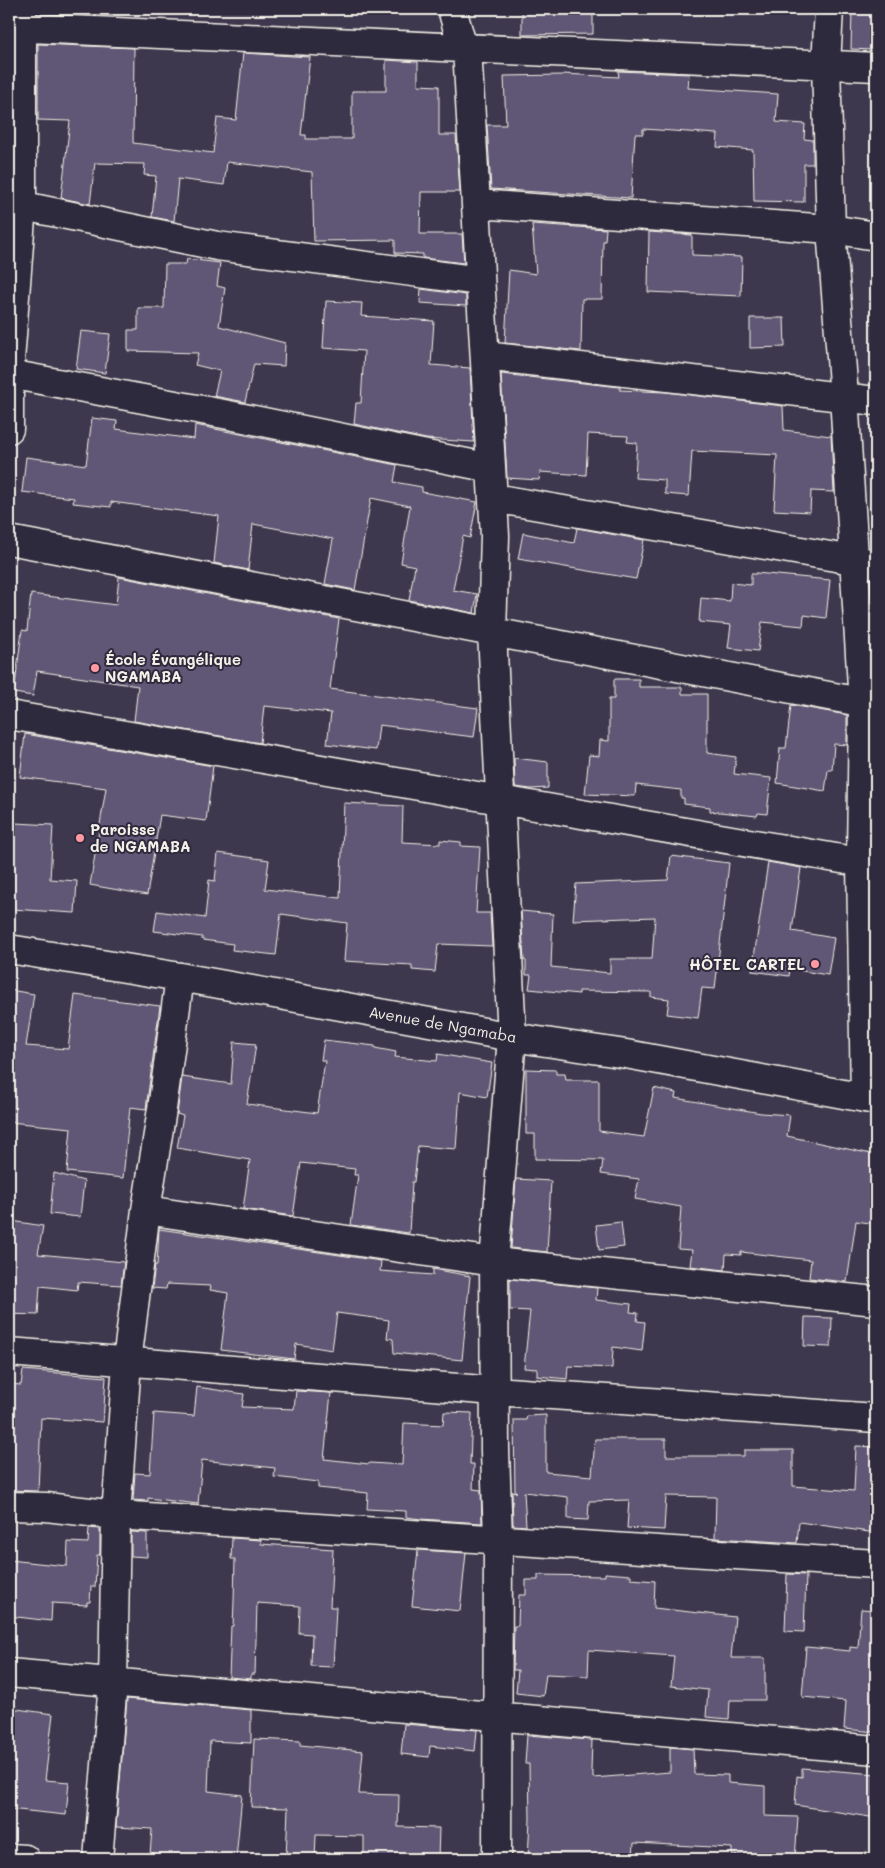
<svg xmlns="http://www.w3.org/2000/svg" width="885" height="1868" font-family="Mali,sans-serif">
  <rect width="100%" height="100%" fill="#3e384e"/>
  <filter id="ink" filterUnits="userSpaceOnUse"><feTurbulence type="fractalNoise" baseFrequency=".02" numOctaves="2"/><feDisplacementMap in="SourceGraphic" scale="10" xChannelSelector="R" yChannelSelector="G"/><feConvolveMatrix kernelMatrix="1 2 1 2 8 2 1 2 1" color-interpolation-filters="sRGB"/></filter>
  <g filter="url(#ink)">
    <path fill="#615774" stroke="#f4f1e8" d="M522 9H593V34L522 35Z
      M852 9H875L873 50 851 49Z
      M38 44 134 48 133 143 213 153 217 118 236 120 243 53 310 57 301 135H306V139H352V91H386V60L418 62V85L439 86V135H456L460 192H421L420 234H462L464 263 423 258V254L395 253V240L314 241 312 172 227 162 224 185 178 179 174 221 152 217 156 176 144 175 145 164 95 163 90 204 61 198 70 121 38 120Z
      M618 71 689 74 688 88 778 94 776 122 805 124 804 139 813 140V164H804V202L754 201 753 150 717 147 718 134 643 129V134H635L631 198 491 189 487 125H506L504 76 563 75V74L619 77Z
      M532 224 606 229 605 241H603L602 299H582L581 351 505 343 509 270 536 274Z
      M649 232 692 235V255L742 257 741 296 648 292Z
      M187 259 220 263 217 286 225 288 219 326 285 343 284 366 254 364 245 402 214 396 220 371 195 365 198 353 128 351V330H138V308H164L165 264H186Z
      M421 289 466 295V306L420 303Z
      M326 301 362 303 361 316 434 321 431 365 470 368 474 442 426 439 354 424 356 403H361L364 351 323 348Z
      M750 318H784L785 347 750 348Z
      M81 331 110 334 105 373 76 369Z
      M501 374 620 387V390L665 392 783 406 784 430 831 436 834 492 811 491 810 512 774 510 777 455 692 451 689 496 665 494V480L635 478 637 443 627 442 628 436 588 434 586 475 540 472 539 480 507 478Z
      M92 418 117 421 116 429 194 439 195 425 397 465 394 482 422 487V492L477 502 470 538 463 536 453 590 477 594 474 613 409 600 415 566 401 563 410 506 371 498 355 590 325 584 333 539 253 524 248 570 214 563 219 516 111 502V507L73 503 74 498 22 492 26 457 86 465Z
      M577 528 644 540 636 579 518 559 523 533 574 543Z
      M756 573 830 580 826 618 804 615 803 626 762 622 758 651 728 648 731 625 699 622 701 598 730 601 731 583 751 585V574H756Z
      M119 577 339 619 330 689 478 708 474 737 379 725 376 750 327 744 331 713 264 706 260 743 134 721 138 686 37 671 33 696 14 693 22 630 27 631 31 594 116 605Z
      M614 679H639V687H682V694H707V753L736 757 734 774 771 778 767 814 758 813 757 816 710 811V807L684 804V798H681V790L636 785 635 796 585 794 589 755 599 756 600 740 609 741V699H614Z
      M791 705 847 715V745L834 744 832 770H828L825 791 777 783 780 748H786Z
      M25 734 213 766 206 821 160 815 147 895 90 885 106 788 20 777Z
      M514 758 548 762V788L531 789 515 787Z
      M344 803 403 806 402 842 440 844V840L461 842V846L480 847 476 913H490L492 946 438 944 435 972 412 970V965L344 961 347 923 281 914 276 955 232 950 233 944 202 940V937L154 931 157 911 205 918 209 880 215 881 218 853 269 860 265 889 340 898Z
      M15 823 53 825 50 879 77 881 75 913 11 909Z
      M671 856 729 863 715 989 702 988 698 1018 667 1014 669 999 651 997V992L579 991V994L529 989 531 975H526V961L524 960 521 911 553 914 551 967 610 973V959H652L655 917 573 920 576 884 668 880Z
      M768 862 801 868 792 931 834 938 828 975 790 969 789 976 752 971Z
      M9 990 34 994 26 1046 68 1049 75 995 160 1006 146 1109 130 1107 123 1178 67 1172 71 1128 9 1122Z
      M324 1040 375 1046V1048L396 1052 395 1057 437 1061 438 1054 492 1063 487 1097 460 1092 456 1149 418 1146 414 1182H412L409 1233 351 1225 358 1175H354L355 1169 301 1163 293 1216 243 1209 250 1160 177 1148 183 1116 177 1114 182 1077 231 1084 234 1042 256 1044 247 1104 317 1113 325 1061 321 1060Z
      M526 1069 556 1070V1074H565L566 1080H599V1131L644 1137 654 1088 676 1093 675 1098 761 1113 790 1115 787 1136 876 1155V1224L856 1221 847 1282 809 1278 811 1260 741 1252V1255L726 1254 725 1270 690 1266 692 1250 678 1249 681 1207 635 1199 639 1179 601 1174 603 1160 535 1159V1134H526Z
      M54 1173 84 1181 80 1217 50 1214Z
      M516 1179 551 1181 547 1252 511 1248Z
      M12 1221 43 1226 38 1254 124 1262 121 1285 78 1282 77 1290 40 1286 38 1315 9 1314V1241Z
      M621 1222 624 1247 599 1250 596 1225Z
      M159 1229 381 1261 380 1271 433 1275V1269L470 1276 462 1360 394 1353 393 1339 387 1338 389 1320 337 1313 332 1350 296 1344 294 1359 221 1350 228 1293 210 1290 211 1286 167 1284 166 1289 152 1288 155 1265H157Z
      M510 1279 597 1288 596 1300 631 1304 630 1312 638 1313 637 1321 645 1322 642 1351 613 1347 612 1368 568 1366 567 1379 537 1376V1369L524 1368 530 1311 510 1310Z
      M805 1317 832 1318 831 1347 804 1346Z
      M23 1370 106 1377 103 1422 41 1418 38 1491 9 1490V1384L21 1385Z
      M197 1387 244 1394 242 1407 294 1409 296 1391 331 1393 324 1459 369 1464 370 1463 402 1465 404 1423 443 1425 444 1412 472 1413 470 1464H474L473 1489 481 1490 482 1523 421 1519 406 1517V1511L367 1509 368 1493 318 1488V1482L274 1477 275 1468 202 1460 198 1504 148 1498V1501L133 1500 135 1473 150 1474 154 1413 194 1416Z
      M546 1415V1472L592 1476 595 1439H666V1456H744V1450H793V1486L854 1491 856 1446 876 1447V1533L799 1522 797 1543 715 1538 716 1497 666 1496 664 1530 627 1528 629 1500 589 1501 588 1520 568 1519V1497L524 1492 526 1526 513 1525 512 1491 517 1492H515L514 1420H526L527 1416Z
      M89 1528 100 1529V1555H97L95 1587 91 1586 90 1602H87V1605L52 1603 51 1621 9 1616V1560L67 1566 68 1542 88 1543Z
      M131 1532 147 1533V1557L131 1556Z
      M232 1538 261 1540V1544L333 1549 330 1607H336L333 1667 311 1666 312 1634 299 1633 300 1606 257 1603 255 1674H251V1679L229 1677 231 1626H233L234 1601 235 1559H231Z
      M418 1550 466 1553 460 1611 412 1606Z
      M605 1573 631 1575V1579L655 1581 654 1608 735 1617 731 1658H765V1700H730L729 1719 706 1717 708 1690 671 1686 674 1656 589 1650 588 1676 546 1674 543 1696 516 1693 518 1670H513L514 1626H518L519 1595H526V1580H538V1575L605 1576Z
      M787 1574 806 1575 804 1632 785 1631Z
      M861 1609 876 1610V1732L844 1729 846 1701 802 1697 806 1647 850 1651V1647L858 1648Z
      M127 1699 251 1710V1743L210 1741 208 1791 242 1795 236 1859 175 1854 174 1857 150 1855 152 1829 116 1827Z
      M9 1708 53 1714 45 1780 69 1782 66 1815 9 1809Z
      M404 1724 477 1730 475 1751 430 1746 429 1757 401 1754Z
      M527 1735 592 1740 591 1771H593V1778L670 1772V1747L693 1749 694 1774 728 1775V1783L765 1786V1816L798 1817 795 1859 732 1855V1848L634 1843 633 1859H528L530 1819 529 1764H525Z
      M254 1739 300 1741V1745L363 1751 359 1794 399 1795 398 1827 439 1828 438 1859H364V1836L316 1835 315 1859H286L288 1808 251 1807Z
      M802 1768 876 1774V1818L795 1805 797 1776 802 1777Z"/>
    <g fill="none" stroke-linecap="round" stroke-linejoin="round">
      <defs>
        <path id="street" d="M452 9 463 48
          M829 9 826 65 831 229 844 396 863 703 861 862 865 1098
          M9 27 876 67
          M467 48 495 536 492 632 512 1037 494 1262 495 1451 498 1539 497 1859
          M9 203 217 246 480 281
          M476 204 831 229 876 236
          M485 356 876 401
          M9 374 229 415 491 468
          M9 429V374L22 205V9
          M493 498 876 564
          M9 540 876 705
          M9 715 876 865
          M146 1210 494 1262 876 1301
          M9 1352 495 1391 876 1418
          M9 1506 46 1507 116 1515 876 1564
          M9 1673 876 1750
          M9 1858 25 1859
          M98 1859 113 1683 116 1515 127 1362 146 1210 162 1109 180 977"/>
        <path id="secondary" d="M9 949 180 977 512 1037 626 1054 876 1100"/>
      </defs>
      <use href="#street" stroke="#f4f1e8" stroke-width="31"/>
      <use href="#secondary" stroke="#f4f1e8" stroke-width="31"/>
      <use href="#street" stroke="#2f2a3d" stroke-width="28"/>
      <use href="#secondary" stroke="#2f2a3d" stroke-width="28"/>
    </g>
  </g>
  <g fill="#ff9aa2" stroke="#2f2a3d" stroke-width="2">
    <circle cx="95" cy="668" r="5"/>
    <circle cx="80" cy="838" r="5"/>
    <circle cx="815" cy="964" r="5"/>
  </g>
  <g text-anchor="middle" dominant-baseline="central" stroke-width="4" stroke-linejoin="round" paint-order="stroke">
    <g font-size="15" font-weight="bold" fill="#f4f1e8" stroke="#2f2a3d" text-anchor="start">
      <text x="105" y="659">École Évangélique<tspan x="105" dy="17">NGAMABA</tspan></text>
      <text x="90" y="829">Paroisse<tspan x="90" dy="17">de NGAMABA</tspan></text>
      <text x="805" y="964" text-anchor="end">HÔTEL CARTEL</text>
    </g>
    <g font-size="15" fill="#f4f1e8" stroke="#2f2a3d">
      <text transform="translate(443 1024) rotate(10)">Avenue de Ngamaba</text>
    </g>
  </g>
  <rect width="885" height="1868" fill="none" stroke="#2f2a3d" stroke-width="30"/>
  <rect x="15" y="15" width="855" height="1838" fill="none" stroke="#f4f1e8" stroke-width="2" filter="url(#ink)"/>
</svg>
